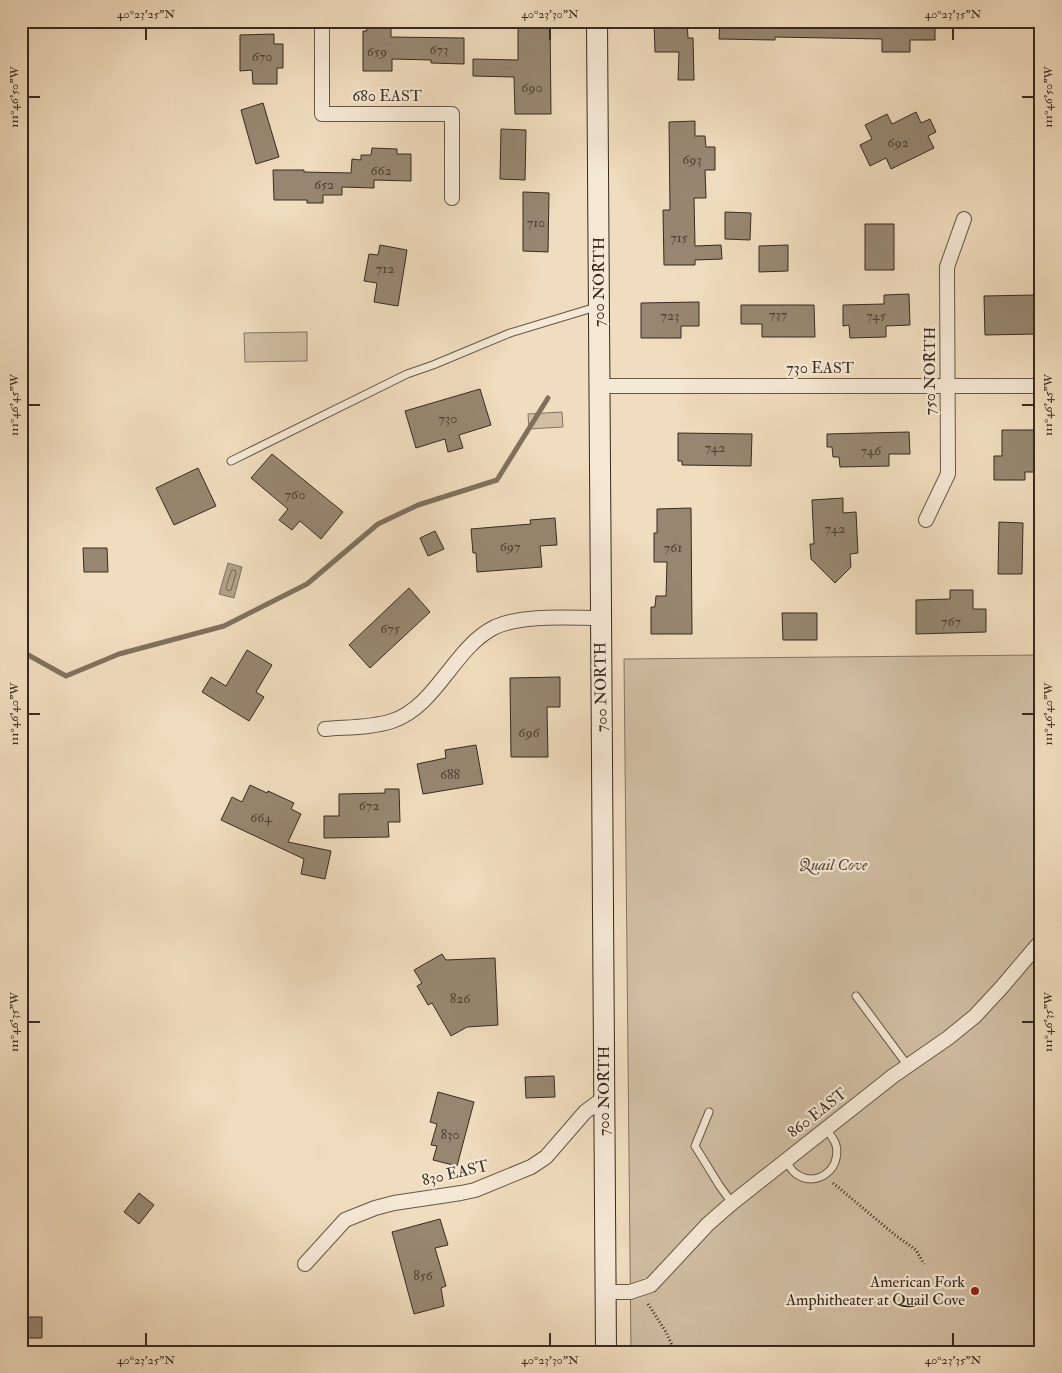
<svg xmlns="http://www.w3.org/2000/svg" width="1062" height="1373" font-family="'IM FELL Double Pica',serif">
  <rect width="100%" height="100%" fill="#f0dcbe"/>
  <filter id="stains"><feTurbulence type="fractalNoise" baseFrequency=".004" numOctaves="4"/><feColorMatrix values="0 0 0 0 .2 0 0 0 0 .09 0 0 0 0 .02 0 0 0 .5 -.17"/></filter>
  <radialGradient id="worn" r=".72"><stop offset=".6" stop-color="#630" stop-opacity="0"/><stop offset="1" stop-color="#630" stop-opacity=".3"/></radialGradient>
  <path fill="#d1bea3" stroke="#847460" d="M307 332V361L245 362 244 333Z
    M562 412 563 427 529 429 528 414Z
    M1041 655V1352H631L624 659Z"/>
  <path fill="#b1a088" stroke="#80715e" d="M228 563 242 567 234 598 219 594Z"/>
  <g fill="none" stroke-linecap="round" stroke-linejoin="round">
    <path stroke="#746653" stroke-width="1" d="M232 570H235L236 573 231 590 228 591 226 588Z"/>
    <path stroke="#80715e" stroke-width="5" d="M21 651 66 676 119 654 224 626 307 584 378 524 418 505 497 480 548 398"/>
  </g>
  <path fill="#978771" stroke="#372b1e" d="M366 21H391V37L464 38V64L431 63V60L392 59V71H363V31H367Z
    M518 21H550L551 114H515L514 77 473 76V59L518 60Z
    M654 21H687L688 38H693L694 80H678L679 52H655Z
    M720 21H935V40H910V52H882V39L775 37V40L719 39Z
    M274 34V44H283V68H277V84H253L252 70 240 71V35Z
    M263 103 279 157 256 164 241 110Z
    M916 112 921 123 930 119 936 132 928 136 934 148 891 169 886 158 870 166 860 145 872 139 865 125 887 114 892 124Z
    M695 121V136H705L706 147H715V170H705L706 198H694L695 246 721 245 722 259 695 260V265H664L663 210H670L669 122Z
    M501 129 526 130 525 180 500 179Z
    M372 148 397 149V154H411V181L374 180V188L342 187V195H323V203H307V200H274L273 170H304V172L351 173 352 159 361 160V155H371Z
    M523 192 549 193 548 252 523 251Z
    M725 212 751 213 750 240 725 239Z
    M865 224H894V270H865Z
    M380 245 407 250 398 306 374 302 377 283 364 281 369 254 378 255Z
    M788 245V271L759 272V246Z
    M909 294 910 325 886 326V337L850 338 849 325 843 326V305L884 304V295Z
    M1036 295 1037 334 985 335 984 296Z
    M699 302V326H681V338H641V303Z
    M741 305H814L815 337H762V324H741Z
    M480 389 491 425 459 435 463 448 448 452 445 439 416 448 405 411Z
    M1002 430H1041V457H1038V472H1025V480H994V456H1002Z
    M909 432 910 454H889V466L840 467 839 457H833L832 447H827V434Z
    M678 433 752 434 751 466 682 465V461H678Z
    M272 454 343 512 321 539 300 521 292 530 279 520 288 509 251 478Z
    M198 468 216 506 174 525 156 488Z
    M843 498V513L856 512 858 553 850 554 851 567 835 583 811 559 810 544H814L812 500Z
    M691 508 692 634H651V607H655L656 596H666L667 562H654V533H657V509Z
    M555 518 557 545 540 546 542 567 477 572 476 553H473L471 529 531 524 530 520Z
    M999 522 1023 523 1022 574H998Z
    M435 531 444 549 428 556 420 538Z
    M83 548H107L108 572H84Z
    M409 588 430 612 370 668 349 645Z
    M950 590H973V609H986V632L916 634V600L950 599Z
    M782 613H817V640H783Z
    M247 650 272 665 256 692 264 697 249 721 202 692 211 677 226 686Z
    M560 677V707H547L548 757H511L510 678Z
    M476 745 483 784 423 794 417 764 446 758 445 750Z
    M250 785 267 793 268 791 294 803 291 809 301 814 288 842 331 851 325 879 301 874 304 859 221 820 232 797 242 802Z
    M385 789H399L400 822H388L389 837 324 838V816H339V794L385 793Z
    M442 954 446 960 495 958 498 1025 467 1027 451 1036 432 1003 428 1005 417 986 422 983 414 970Z
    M554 1076 555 1097 526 1098 525 1077Z
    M438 1092 474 1102 457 1166 433 1160 437 1146 431 1145 437 1124 430 1122Z
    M139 1193 154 1205 139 1224 124 1212Z
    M440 1219 448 1245 435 1248 446 1286 441 1288 444 1306 414 1314 392 1232Z
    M21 1317H42V1338H21Z"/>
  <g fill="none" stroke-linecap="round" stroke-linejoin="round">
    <defs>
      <path id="lane" d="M231 461 407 374 433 365 510 333 596 307
        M856 996 908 1066
        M709 1112 695 1146 719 1185 732 1203
        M786 1160C788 1164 791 1170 795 1173 815 1189 842 1170 836 1145 834 1139 830 1134 826 1129"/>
      <path id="street" d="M322 21V114H452V198
        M599 386H1041
        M926 520 948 474 947 267 964 219
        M325 729C347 727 371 728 392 721 437 706 454 647 495 627 524 614 569 618 601 618
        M305 1264 345 1220 375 1208 394 1203 461 1193 475 1190 531 1167 546 1157 585 1112 604 1098
        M606 1292H630L651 1285 708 1224 732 1203 893 1076 948 1038 975 1016 1001 988 1041 941"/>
      <path id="secondary" d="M597 21 606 1352"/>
    </defs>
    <use href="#lane" stroke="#655746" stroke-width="9"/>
    <use href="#street" stroke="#655746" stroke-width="16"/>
    <use href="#secondary" stroke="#372b1e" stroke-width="22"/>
    <path stroke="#372b1e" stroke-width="3" stroke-dasharray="1 2.5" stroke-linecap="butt" d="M833 1183 895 1235 916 1250 924 1264
      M648 1304 666 1332 675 1352"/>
    <use href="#lane" stroke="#f5e8d5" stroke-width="7"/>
    <use href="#street" stroke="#f5e8d5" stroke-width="14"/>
    <use href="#secondary" stroke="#f5e8d5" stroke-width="20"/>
  </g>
  <path fill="none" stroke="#372b1e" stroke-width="2" d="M146 28V40M550 28V40M953 28V40M28 97H40M1022 97H1034M28 405H40M1022 405H1034M28 714H40M1022 714H1034M28 1022H40M1022 1022H1034M146 1333V1346M550 1333V1346M953 1333V1346"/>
  <circle fill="#8f2418" stroke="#f5e8d5" stroke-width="2" cx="975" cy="1291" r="5"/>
  <g text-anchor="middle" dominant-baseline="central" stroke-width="4.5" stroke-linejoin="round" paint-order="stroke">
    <g font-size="14" fill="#4f4233">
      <text x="439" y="49">673</text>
      <text x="377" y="51">659</text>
      <text x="262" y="56">670</text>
      <text x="532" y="87">690</text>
      <text x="898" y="142">692</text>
      <text x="692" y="159">693</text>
      <text x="381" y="170">662</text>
      <text x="324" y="184">652</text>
      <text x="536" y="222">710</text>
      <text x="679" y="237">715</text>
      <text x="385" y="268">712</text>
      <text x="778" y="314">737</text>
      <text x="670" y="315">723</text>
      <text x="876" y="315">745</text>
      <text x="448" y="418">730</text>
      <text x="715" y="447">742</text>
      <text x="871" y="450">746</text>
      <text x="295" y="494">760</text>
      <text x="835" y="528">742</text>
      <text x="510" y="546">697</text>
      <text x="673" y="547">761</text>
      <text x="951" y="621">767</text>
      <text x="390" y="628">675</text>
      <text x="529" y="732">696</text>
      <text x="450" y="774">688</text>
      <text x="369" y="805">672</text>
      <text x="261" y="817">664</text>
      <text x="460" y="998">826</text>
      <text x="450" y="1134">830</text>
      <text x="423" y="1275">856</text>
    </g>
    <g font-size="16" fill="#372b1e" stroke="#f5e8d5">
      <text x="387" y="96">680 EAST</text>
      <text transform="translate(599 282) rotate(-90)">700 NORTH</text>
      <text x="820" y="368">730 EAST</text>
      <text transform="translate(930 371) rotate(-90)">750 NORTH</text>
      <text transform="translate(601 687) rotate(-91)">700 NORTH</text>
      <text transform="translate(604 1091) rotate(-90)">700 NORTH</text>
      <text transform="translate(817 1113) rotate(-38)">860 EAST</text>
      <text transform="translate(455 1173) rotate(-13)">830 EAST</text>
    </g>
    <g font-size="16" font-style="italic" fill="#564839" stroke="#f5e8d5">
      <text x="833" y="865">Quail Cove</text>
    </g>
    <g font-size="16" fill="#372b1e" stroke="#f5e8d5" text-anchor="end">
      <text x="965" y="1282">American Fork<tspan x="965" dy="18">Amphitheater at Quail Cove</tspan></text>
    </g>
  </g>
  <rect width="1062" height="1373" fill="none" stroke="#f0dcbe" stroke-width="55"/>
  <rect x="28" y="28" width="1006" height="1318" fill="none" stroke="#372b1e" stroke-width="2"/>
  <g font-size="12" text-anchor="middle" fill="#372b1e">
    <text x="146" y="18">40°23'25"N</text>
    <text x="550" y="18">40°23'30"N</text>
    <text x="953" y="18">40°23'35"N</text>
    <text transform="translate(1048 97) rotate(-90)" y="4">111°46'50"W</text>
    <text transform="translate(14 97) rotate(-90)" y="4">111°46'50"W</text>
    <text transform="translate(1048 405) rotate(-90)" y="4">111°46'45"W</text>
    <text transform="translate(14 405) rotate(-90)" y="4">111°46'45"W</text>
    <text transform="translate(1048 714) rotate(-90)" y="4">111°46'40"W</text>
    <text transform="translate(14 714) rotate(-90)" y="4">111°46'40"W</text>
    <text transform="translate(1048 1022) rotate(-90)" y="4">111°46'35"W</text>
    <text transform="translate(14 1022) rotate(-90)" y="4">111°46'35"W</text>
    <text x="146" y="1364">40°23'25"N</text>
    <text x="550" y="1364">40°23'30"N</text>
    <text x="953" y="1364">40°23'35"N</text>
  </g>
  <rect width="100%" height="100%" filter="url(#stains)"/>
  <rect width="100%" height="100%" fill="url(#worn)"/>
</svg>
